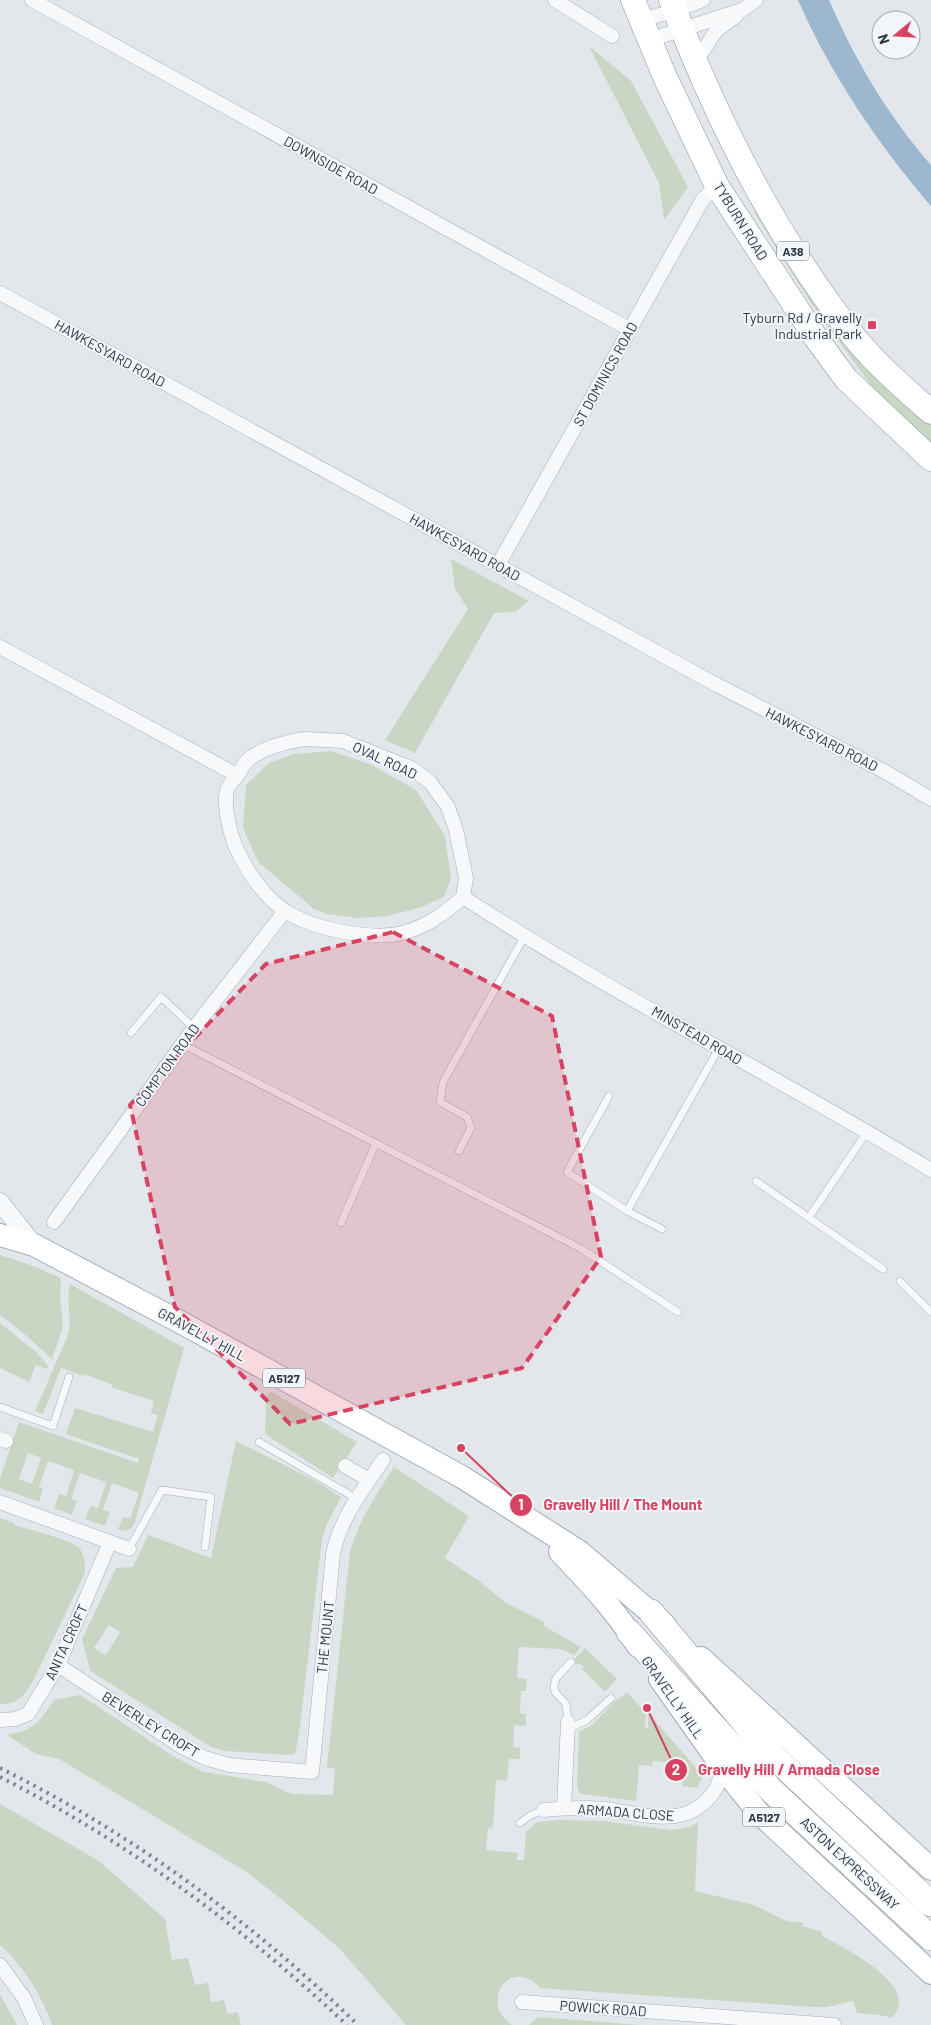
<svg xmlns="http://www.w3.org/2000/svg" width="931" height="2025" font-family="Barlow,sans-serif">
  <rect width="100%" height="100%" fill="#e3e7ec"/>
  <path fill="#c9d6c4" fill-rule="evenodd" d="M589 46 631 81 688 187 664 220 659 183Z
    M757 206 931 421V448L875 391 809 300 754 212Z
    M451 559 529 601 515 612 494 613 415 753 385 740 468 609 455 589Z
    M331 751 372 765 416 790 445 836 451 879 444 897 419 908 387 916 357 918 327 914 314 909 258 862 243 828 246 785 269 763 294 754Z
    M0 1255 28 1264 61 1278 60 1297 63 1327 52 1359 23 1333 0 1315Z
    M70 1284 184 1348 135 1522C132 1530 127 1532 118 1530L123 1517 130 1519 139 1493 112 1483 103 1510 110 1512 105 1526 85 1519 90 1506 98 1508 106 1482 80 1473 71 1499 77 1501 72 1515 54 1508 59 1494 66 1496 74 1470 48 1461 39 1487 43 1489 39 1502 0 1488V1478L19 1422 138 1463 139 1459 66 1434 75 1408 153 1432 158 1415 151 1413 154 1401 113 1388 111 1384 84 1374 83 1376 61 1368 43 1414 35 1411 68 1335C72 1318 66 1301 70 1284ZM28 1453 41 1458 32 1484 19 1479Z
    M0 1323 36 1352 48 1366 47 1369 36 1365 29 1382 0 1368Z
    M270 1391 357 1442 333 1478 265 1434 266 1398Z
    M236 1441 314 1480 341 1497 327 1524 322 1539 300 1727 296 1750 294 1754 288 1755 225 1751 211 1747 95 1674 90 1670 82 1639 116 1568 133 1567 148 1535 211 1558ZM109 1625 120 1632 106 1655 94 1648Z
    M394 1467 469 1516 445 1558 479 1581 506 1603 544 1622V1626L581 1647 574 1655 561 1649 519 1647 517 1678 527 1679 526 1691H521L520 1713 526 1714V1726L514 1725 513 1747 520 1748V1759H509L507 1781 496 1780 493 1825 492 1829 488 1828 486 1850 518 1853 517 1860H524L526 1832 537 1822 560 1820 603 1821 670 1830 690 1827 698 1822 695 1891 754 1905 786 1921 803 1923V1926L822 1932V1936C843 1947 925 1988 891 2018 883 2014 867 2014 857 2013L853 2001 827 2007H814L568 1990 540 1988C511 1955 478 2002 512 2025H406L340 1949 280 1898 245 1871 59 1759 36 1754 7 1735C36 1729 38 1723 54 1700L80 1695 173 1756 204 1772 266 1782 291 1794 333 1795 335 1769 327 1767 350 1552C359 1520 376 1495 394 1467Z
    M0 1518 14 1523V1525C27 1529 69 1539 78 1547 85 1554 85 1563 85 1573L33 1681C25 1695 18 1705 0 1704Z
    M585 1648 617 1679 605 1692 582 1669 584 1667 579 1663 577 1665 573 1661Z
    M627 1692 646 1713 645 1728H648V1713L699 1771 702 1778 697 1788 682 1786 683 1771 675 1770V1763L653 1761 652 1766 639 1765 636 1801 582 1794 579 1792 577 1783 579 1732 592 1725 617 1699H619Z
    M0 1804 99 1861 165 1919 172 1960 188 1958 195 1985 208 1983 211 2002 224 2000 227 2014 238 2012 241 2025H52C41 1995 24 1966 0 1945Z
    M0 1994 17 2025H0Z
    M538 2017 641 2025H529Z"/>
  <path fill="#9db7ce" d="M798 0H829C855 60 888 116 931 165V206C880 147 829 72 798 0Z"/>
  <g fill="none" stroke-linecap="round" stroke-linejoin="round">
    <defs>
      <path id="service" d="M131 1033 161 997 194 1028
        M182 1044 580 1248 678 1312
        M609 1096 567 1172 627 1211
        M459 1151 471 1128 467 1117 440 1102 443 1082 524 937
        M756 1181 883 1269
        M809 1217 867 1132
        M341 1223 376 1143
        M662 1229 627 1211 719 1048
        M900 1281 931 1312
        M0 1407 53 1426 69 1377
        M259 1442 357 1499
        M129 1549 162 1490 211 1497 205 1547
        M568 1722 566 1704 555 1692 554 1686 556 1678 571 1662
        M568 1729 587 1720 611 1698
        M520 1823 531 1815 544 1810"/>
      <path id="minor" d="M32 0 629 329
        M555 0 612 36
        M640 20 675 11 703 0
        M649 40 742 10 756 0
        M695 63 716 31 736 16
        M0 293 717 685 884 771 931 799
        M498 565 703 199 717 186
        M0 647 237 775
        M305 739 343 741 411 768 430 782 448 807 456 830 466 878 463 897C445 913 429 925 406 932 374 942 313 929 285 911 265 897 249 874 238 852 231 838 223 806 227 790 228 785 235 779 238 775 241 770 244 763 249 759 264 747 286 742 305 739Z
        M463 897C615 996 777 1076 931 1170
        M54 1222 194 1028 285 911
        M0 1439 6 1441
        M345 1466 369 1480
        M0 1502 129 1549
        M58 1665 182 1747 205 1758 229 1765 312 1772 333 1554C340 1519 363 1489 383 1460
        M0 1720 15 1719 28 1714 58 1665 110 1542
        M564 1808 568 1722
        M544 1810C565 1808 584 1807 605 1809 645 1814 688 1831 715 1790 719 1784 721 1775 723 1768
        M0 1965 24 1998 36 2025
        M522 2002 834 2025"/>
      <path id="tertiary" d="M0 1202 34 1245"/>
      <path id="primary" d="M0 1235 34 1245 182 1323 462 1477 580 1552 665 1625
        M560 1552C588 1581 617 1612 638 1646
        M701 1658 931 1869
        M660 1679 723 1768 757 1811 931 1973"/>
      <path id="trunk" d="M633 0 665 77 717 186 816 338 846 379 931 459
        M671 0C716 120 776 237 855 338 876 364 906 390 931 412"/>
      <path id="motorway" d="M651 1612 771 1754 931 1904
        M629 1632 771 1790 931 1938"/>
    </defs>
    <use href="#service" stroke="#a8aeb7" stroke-width="8"/>
    <use href="#minor" stroke="#a8aeb7" stroke-width="15"/>
    <use href="#tertiary" stroke="#a8aeb7" stroke-width="19"/>
    <use href="#primary" stroke="#a2acb9" stroke-width="24"/>
    <use href="#trunk" stroke="#8a95a4" stroke-width="25"/>
    <use href="#motorway" stroke="#8a95a4" stroke-width="26"/>
    <use href="#service" stroke="#f6f8fa" stroke-width="7"/>
    <use href="#minor" stroke="#f6f8fa" stroke-width="14"/>
    <use href="#tertiary" stroke="#f6f8fa" stroke-width="18"/>
    <use href="#primary" stroke="#fff" stroke-width="22"/>
    <use href="#trunk" stroke="#fff" stroke-width="24"/>
    <use href="#motorway" stroke="#fff" stroke-width="25"/>
    <path stroke="#7c8797" stroke-width="4" stroke-dasharray="2.5 5" stroke-linecap="butt" d="M0 1768C133 1834 252 1922 358 2025
      M0 1777C128 1842 242 1927 347 2025"/>
  </g>
  <path fill="#d74360" fill-opacity="0.2" stroke="#d74360" stroke-width="4" stroke-dasharray="10 6" stroke-linejoin="round" d="M393 932 552 1016 601 1257 522 1368 290 1424 175 1307 130 1105 266 964Z"/>
  <rect fill="#d74360" stroke="#f3f6f9" stroke-width="2" x="867" y="320" width="10" height="10" rx="2.5"/>
  <g text-anchor="middle" dominant-baseline="central" stroke-width="4" stroke-linejoin="round" paint-order="stroke">
    <g fill="#f3f6f9" stroke="#666f7c" stroke-width="1">
      <rect x="777" y="241.5" width="32" height="19" rx="4"/>
      <rect x="263" y="1368.5" width="42" height="19" rx="4"/>
      <rect x="743" y="1807.5" width="42" height="19" rx="4"/>
    </g>
    <g font-size="12" font-weight="bold" fill="#2a3546">
      <text x="793" y="251">A38</text>
      <text x="284" y="1378">A5127</text>
      <text x="764" y="1817">A5127</text>
    </g>
    <g font-size="14" fill="#2a3546" stroke="#f3f6f9">
      <text transform="translate(331 165) rotate(29)">DOWNSIDE ROAD</text>
      <text transform="translate(741 221) rotate(58)">TYBURN ROAD</text>
      <text transform="translate(110 353) rotate(29)">HAWKESYARD ROAD</text>
      <text transform="translate(605 374) rotate(-61)">ST DOMINICS ROAD</text>
      <text transform="translate(465 547) rotate(29)">HAWKESYARD ROAD</text>
      <text transform="translate(822 739) rotate(27)">HAWKESYARD ROAD</text>
      <text transform="translate(385 760) rotate(25)">OVAL ROAD</text>
      <text transform="translate(697 1035) rotate(30)">MINSTEAD ROAD</text>
      <text transform="translate(167 1065) rotate(-54)">COMPTON ROAD</text>
      <text transform="translate(202 1334) rotate(28)">GRAVELLY HILL</text>
      <text transform="translate(325 1637) rotate(-84)">THE MOUNT</text>
      <text transform="translate(66 1642) rotate(-65)">ANITA CROFT</text>
      <text transform="translate(673 1697) rotate(55)">GRAVELLY HILL</text>
      <text transform="translate(151 1724) rotate(32)">BEVERLEY CROFT</text>
      <text transform="translate(626 1812) rotate(4)">ARMADA CLOSE</text>
      <text transform="translate(850 1863) rotate(43)">ASTON EXPRESSWAY</text>
      <text transform="translate(603 2008) rotate(4)">POWICK ROAD</text>
    </g>
    <g font-size="14" fill="#2a3546" stroke="#f3f6f9" text-anchor="end">
      <text x="862" y="317">Tyburn Rd / Gravelly<tspan x="862" dy="16">Industrial Park</tspan></text>
    </g>
  </g>
  <path fill="none" stroke="#d74360" stroke-width="2" d="M461 1448L521 1505M647 1708L676 1770"/>
  <g fill="#d74360" stroke="#f3f6f9" stroke-width="2">
    <circle cx="461" cy="1448" r="5"/>
    <circle cx="647" cy="1708" r="5"/>
    <circle cx="521" cy="1505" r="12"/>
    <circle cx="676" cy="1770" r="12"/>
  </g>
  <g font-size="15" text-anchor="middle" font-weight="bold" fill="#fff">
    <text x="521" y="1510">1</text>
    <text x="676" y="1775">2</text>
  </g>
  <g font-size="15" text-anchor="middle" font-weight="bold" fill="#d74360" stroke="#f3f6f9" stroke-width="4" stroke-linejoin="round" paint-order="stroke">
    <text x="623" y="1510">Gravelly Hill / The Mount</text>
    <text x="789" y="1775">Gravelly Hill / Armada Close</text>
  </g>
  <g transform="translate(896 35) rotate(252)"><circle r="24" fill="#f3f6f9" stroke="#a3a9b1"/>
  <path d="M0-4L9 19L0 12L-9 19Z" fill="#d74360"/>
  <text y="-8" font-size="14" font-weight="bold" text-anchor="middle" fill="#2a3546">N</text>
  </g>
</svg>
